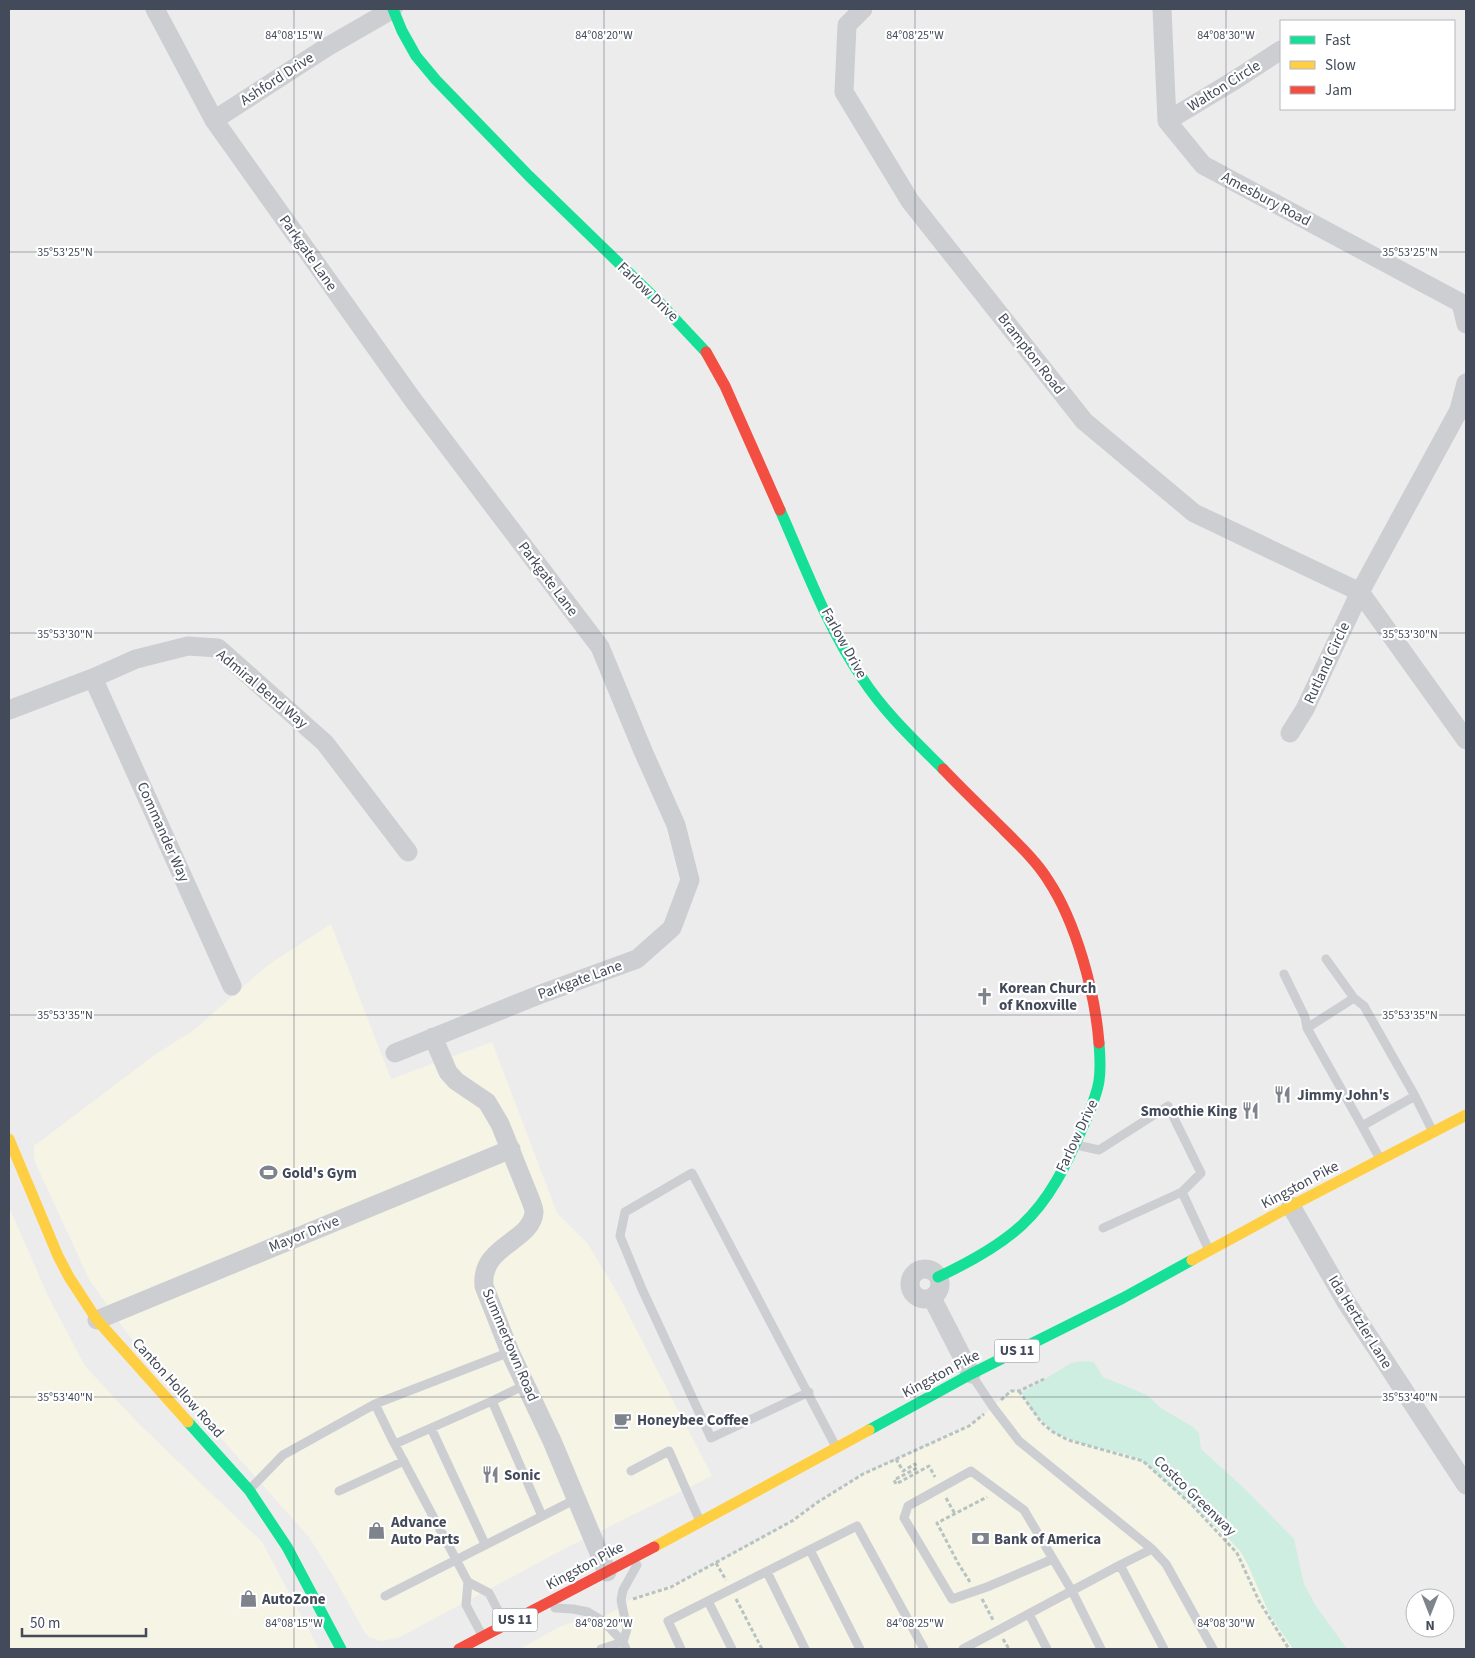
<svg xmlns="http://www.w3.org/2000/svg" width="1475" height="1658" font-family="'Source Sans 3',sans-serif">
  <rect width="100%" height="100%" fill="#edecec"/>
  <path fill="#f5f4e5" d="M331 924 391 1079 492 1042 557 1213 588 1244 619 1296 712 1476 566 1548 398 1638 381 1641 369 1637 364 1631 335 1579 309 1537 127 1333 89 1279 34 1160V1146L156 1054 194 1030 268 965Z
    M9 1207 48 1296 85 1366 137 1422 262 1542 319 1649H9Z
    M1011 1391H1020L1032 1411 1055 1433 1083 1444 1135 1457 1150 1466 1225 1535 1240 1551 1247 1563 1270 1615 1293 1649H520L559 1627 574 1622 589 1624 616 1610 631 1599 682 1581 780 1528 817 1502 866 1472 915 1452 980 1418Z"/>
  <path fill="#ceeee1" d="M1084 1361 1094 1362 1103 1377 1147 1395 1161 1408 1193 1427 1199 1433 1201 1449 1245 1489 1294 1539 1304 1584 1316 1606 1347 1649H1293L1270 1615 1247 1563 1240 1551 1225 1535 1143 1461 1126 1454 1083 1444 1055 1433 1032 1411 1022 1393 1071 1363Z"/>
  <g fill="none" stroke-linecap="round" stroke-linejoin="round">
    <path stroke="#b6c3c2" stroke-width="3" stroke-dasharray="4 2.5" stroke-linecap="butt" d="M1019 1391 1041 1422 1053 1432 1068 1440 1143 1461 1192 1505 1237 1553 1259 1601 1289 1649
      M1001 1400 1011 1391H1019L1044 1379
      M896 1459 903 1471 915 1464 917 1468 894 1480 896 1484 929 1466 935 1477
      M946 1498 955 1514
      M716 1563 726 1580
      M970 1582 958 1563 937 1523 987 1497
      M633 1599 671 1587 792 1521 818 1502 863 1474 969 1426 984 1414
      M736 1599 762 1649
      M982 1599 993 1620
      M1003 1639 1009 1649"/>
    <path stroke="#ccced2" stroke-width="9" d="M1326 959 1354 998 1364 1006 1415 1096 1432 1130
      M1284 974 1305 1017 1307 1028
      M1354 998 1307 1028 1362 1126 1415 1096
      M1362 1126 1379 1157
      M1076 1145 1099 1150 1168 1106 1201 1173 1182 1192
      M1103 1228 1182 1192 1208 1248
      M809 1392 711 1438 642 1289 620 1236 625 1212 692 1173 835 1445
      M492 1401 525 1385
      M375 1404 393 1441 468 1582 466 1605 482 1635
      M395 1444 431 1428
      M631 1471 669 1451 699 1519
      M250 1489 283 1455 375 1404 510 1352
      M339 1491 404 1461
      M485 1544 431 1428 492 1401 542 1516
      M1152 1549 1166 1564 1213 1649
      M810 1550 860 1649
      M1053 1559 987 1587 952 1599 904 1518 908 1506 971 1471 1024 1510 1072 1591 1101 1649
      M1120 1565 1164 1649
      M767 1572 805 1649
      M468 1582 489 1593 504 1622
      M385 1596 576 1499
      M708 1601 732 1649
      M555 1608 573 1609 588 1612 603 1621 623 1642 626 1649
      M1029 1614 1047 1649
      M623 1642 627 1629 621 1600 623 1590 637 1565
      M601 1649 623 1642
      M681 1649 668 1621 857 1526 924 1649
      M963 1649 1120 1565 1152 1549 1019 1441 993 1407 973 1377"/>
    <path stroke="#ccced2" stroke-width="19" d="M155 9 214 120 413 400 600 647 643 751 676 825 690 880 672 928 637 959 541 994 395 1053
      M863 9 847 25 844 92 910 201 1084 421 1194 513 1360 592 1466 740
      M1162 9 1167 121 1203 165 1461 303 1466 324
      M214 120 327 47 393 9
      M1167 121 1235 80 1281 50
      M93 678 232 986
      M9 710 93 678 136 659 188 646 218 648 325 743 408 852
      M1290 733 1305 709 1360 592 1459 410 1466 383
      M433 1037 448 1072 456 1081 487 1102 500 1124 531 1201C532 1204 534 1209 534 1212 532 1242 480 1245 484 1286L510 1352 552 1441 607 1572
      M1291 1206 1346 1302 1466 1485
      M910 1284a15 15 0 1 1 30 0a15 15 0 1 1-30 0Z
      M932 1298 971 1374
      M97 1320 511 1149"/>
    <path stroke="#16e098" stroke-width="11" d="M393 9 402 31 416 56 436 80 529 176 660 303 706 352
      M780 510C805 566 827 627 862 678 884 712 914 740 943 769
      M938 1277C968 1263 998 1247 1022 1225 1050 1199 1066 1165 1081 1131 1088 1115 1096 1099 1099 1081 1101 1068 1100 1055 1099 1043
      M188 1422 249 1490 287 1547 341 1649
      M869 1430 971 1374 1123 1298 1192 1260"/>
    <path stroke="#ffcf43" stroke-width="11" d="M9 1139 58 1256 69 1277 97 1320 188 1422
      M1192 1260 1291 1206 1466 1115
      M654 1547 869 1430"/>
    <path stroke="#f24e42" stroke-width="11" d="M706 352 725 386 780 510
      M943 769C963 790 984 810 1005 831 1020 846 1037 862 1048 880 1076 922 1095 992 1099 1043
      M459 1649 654 1547"/>
  </g>
  <path fill="none" stroke="#434a59" stroke-width="1" stroke-opacity="0.45" d="M294 9V1649M604 9V1649M915 9V1649M1226 9V1649M9 252H1466M9 633H1466M9 1015H1466M9 1397H1466"/>
  <defs>
    <symbol id="church-bare" viewBox="-9 -9 18 18"><path d="M-1.2-6h2.4v3.5h3.3v2.4h-3.3V6h-2.4V-.1h-3.3v-2.4h3.3Z" fill="#7e838c" stroke="#fff" stroke-width="2.5" paint-order="stroke"/></symbol>
    <symbol id="restaurant-bare" viewBox="-9 -9 18 18"><path d="M-5-6h1v4h1v-4h1v4h1v-4h1v5L-1.5 .5V6h-2V.5L-5-1ZM5-6V6H3V1.5H1.5Q1.5-4 5-6Z" fill="#7e838c" stroke="#fff" stroke-width="2.5" paint-order="stroke"/></symbol>
    <symbol id="stadium-bare" viewBox="-9 -9 18 18"><path d="M0-5a6.5 5 0 1 0 0 10a6.5 5 0 1 0 0-10ZM-3.5-1.8h7v3.6h-7Z" fill="#7e838c" stroke="#fff" stroke-width="2.5" paint-order="stroke"/></symbol>
    <symbol id="cafe-bare" viewBox="-9 -9 18 18"><path d="M-5.5-4.5H6V0H3Q3 3.5 0 3.5H-2.5Q-5.5 3.5-5.5 0ZM3-3.2v2h1.7v-2ZM-6 4.5H4V6H-6Z" fill="#7e838c" stroke="#fff" stroke-width="2.5" paint-order="stroke"/></symbol>
    <symbol id="shop-bare" viewBox="-9 -9 18 18"><path d="M-5-2.5h2.3a2.7 3.5 0 0 1 5.4 0H5L5.5 6h-11ZM-1.5-2.5h3a1.5 2.3 0 0 0-3 0Z" fill="#7e838c" stroke="#fff" stroke-width="2.5" paint-order="stroke"/></symbol>
    <symbol id="bank-bare" viewBox="-9 -9 18 18"><path d="M-6-4H6V4H-6ZM0-2.3a2.3 2.3 0 1 0 0 4.6a2.3 2.3 0 1 0 0-4.6Z" fill="#7e838c" stroke="#fff" stroke-width="2.5" paint-order="stroke"/></symbol>
  </defs>
  <g fill-rule="evenodd">
    <use href="#church-bare" x="972" y="984" width="25" height="25"/>
    <use href="#restaurant-bare" x="1270" y="1082" width="25" height="25"/>
    <use href="#restaurant-bare" x="1238" y="1098" width="25" height="25"/>
    <use href="#stadium-bare" x="256" y="1160" width="25" height="25"/>
    <use href="#cafe-bare" x="610" y="1408" width="25" height="25"/>
    <use href="#restaurant-bare" x="478" y="1462" width="25" height="25"/>
    <use href="#shop-bare" x="364" y="1518" width="25" height="25"/>
    <use href="#bank-bare" x="968" y="1526" width="25" height="25"/>
    <use href="#shop-bare" x="236" y="1586" width="25" height="25"/>
  </g>
  <g text-anchor="middle" dominant-baseline="central" stroke-width="4.5" stroke-linejoin="round" paint-order="stroke">
    <g fill="#fff" stroke="#7b808b" stroke-width="1">
      <rect x="994.5" y="1339.5" width="45" height="23" rx="4"/>
      <rect x="492.5" y="1608.5" width="45" height="23" rx="4"/>
    </g>
    <g font-size="14" font-weight="bold" fill="#434a59">
      <text x="1017" y="1351">US 11</text>
      <text x="515" y="1620">US 11</text>
    </g>
    <g font-size="15" fill="#434a59" stroke="#fff">
      <text transform="translate(277 79) rotate(-33)">Ashford Drive</text>
      <text transform="translate(1224 86) rotate(-32)">Walton Circle</text>
      <text transform="translate(1266 199) rotate(28)">Amesbury Road</text>
      <text transform="translate(308 253) rotate(55)">Parkgate Lane</text>
      <text transform="translate(648 292) rotate(44)">Farlow Drive</text>
      <text transform="translate(1031 354) rotate(52)">Brampton Road</text>
      <text transform="translate(548 579) rotate(53)">Parkgate Lane</text>
      <text transform="translate(844 643) rotate(61)">Farlow Drive</text>
      <text transform="translate(1327 663) rotate(-65)">Rutland Circle</text>
      <text transform="translate(262 689) rotate(40)">Admiral Bend Way</text>
      <text transform="translate(163 832) rotate(66)">Commander Way</text>
      <text transform="translate(580 980) rotate(-20)">Parkgate Lane</text>
      <text transform="translate(1077 1136) rotate(-65)">Farlow Drive</text>
      <text transform="translate(1300 1185) rotate(-28)">Kingston Pike</text>
      <text transform="translate(304 1234) rotate(-22)">Mayor Drive</text>
      <text transform="translate(1360 1322) rotate(58)">Ida Hertzler Lane</text>
      <text transform="translate(510 1345) rotate(67)">Summertown Road</text>
      <text transform="translate(941 1374) rotate(-28)">Kingston Pike</text>
      <text transform="translate(178 1388) rotate(48)">Canton Hollow Road</text>
      <text transform="translate(1195 1496) rotate(44)">Costco Greenway</text>
      <text transform="translate(585 1566) rotate(-28)">Kingston Pike</text>
    </g>
    <g font-size="15" font-weight="bold" fill="#434a59" stroke="#fff" text-anchor="start">
      <text x="999" y="988">Korean Church<tspan x="999" dy="17">of Knoxville</tspan></text>
      <text x="1297" y="1095">Jimmy John's</text>
      <text x="1237" y="1111" text-anchor="end">Smoothie King</text>
      <text x="282" y="1173">Gold's Gym</text>
      <text x="637" y="1420">Honeybee Coffee</text>
      <text x="504" y="1475">Sonic</text>
      <text x="391" y="1522">Advance<tspan x="391" dy="17">Auto Parts</tspan></text>
      <text x="994" y="1539">Bank of America</text>
      <text x="262" y="1599">AutoZone</text>
    </g>
  </g>
  <g font-size="12" text-anchor="middle" fill="#434a59" stroke="#fff" stroke-width="4.5" stroke-linejoin="round" paint-order="stroke">
    <text x="294" y="39">84°08'15"W</text>
    <text x="604" y="39">84°08'20"W</text>
    <text x="915" y="39">84°08'25"W</text>
    <text x="1226" y="39">84°08'30"W</text>
    <text x="1410" y="256">35°53'25"N</text>
    <text x="65" y="256">35°53'25"N</text>
    <text x="1410" y="638">35°53'30"N</text>
    <text x="65" y="638">35°53'30"N</text>
    <text x="1410" y="1019">35°53'35"N</text>
    <text x="65" y="1019">35°53'35"N</text>
    <text x="1410" y="1401">35°53'40"N</text>
    <text x="65" y="1401">35°53'40"N</text>
    <text x="294" y="1627">84°08'15"W</text>
    <text x="604" y="1627">84°08'20"W</text>
    <text x="915" y="1627">84°08'25"W</text>
    <text x="1226" y="1627">84°08'30"W</text>
  </g>
  <rect width="1475" height="1658" fill="none" stroke="#434a59" stroke-width="20"/>
  <rect x="1280" y="20" width="175" height="90" fill="#ffffff" stroke="#b4b7bd"/>
  <rect x="1290" y="36" width="25" height="8" fill="#16e098" stroke="#b4b7bd"/>
  <text x="1325" y="45" font-size="15" fill="#434a59">Fast</text>
  <rect x="1290" y="61" width="25" height="8" fill="#ffcf43" stroke="#b4b7bd"/>
  <text x="1325" y="70" font-size="15" fill="#434a59">Slow</text>
  <rect x="1290" y="86" width="25" height="8" fill="#f24e42" stroke="#b4b7bd"/>
  <text x="1325" y="95" font-size="15" fill="#434a59">Jam</text>
  <g transform="translate(1430 1613) rotate(180)"><circle r="24" fill="#ffffff" stroke="#b4b7bd"/>
  <path d="M0-4L9 19L0 12L-9 19Z" fill="#7e838c"/>
  <text y="-8" font-size="14" font-weight="bold" text-anchor="middle" fill="#434a59">N</text>
  </g>
  <path d="M22 1628v8h124v-8" fill="none" stroke="#434a59" stroke-width="2.5"/>
  <text x="30" y="1628" font-size="15" fill="#434a59" stroke="#ffffff" stroke-width="4" paint-order="stroke">50 m</text>
</svg>
